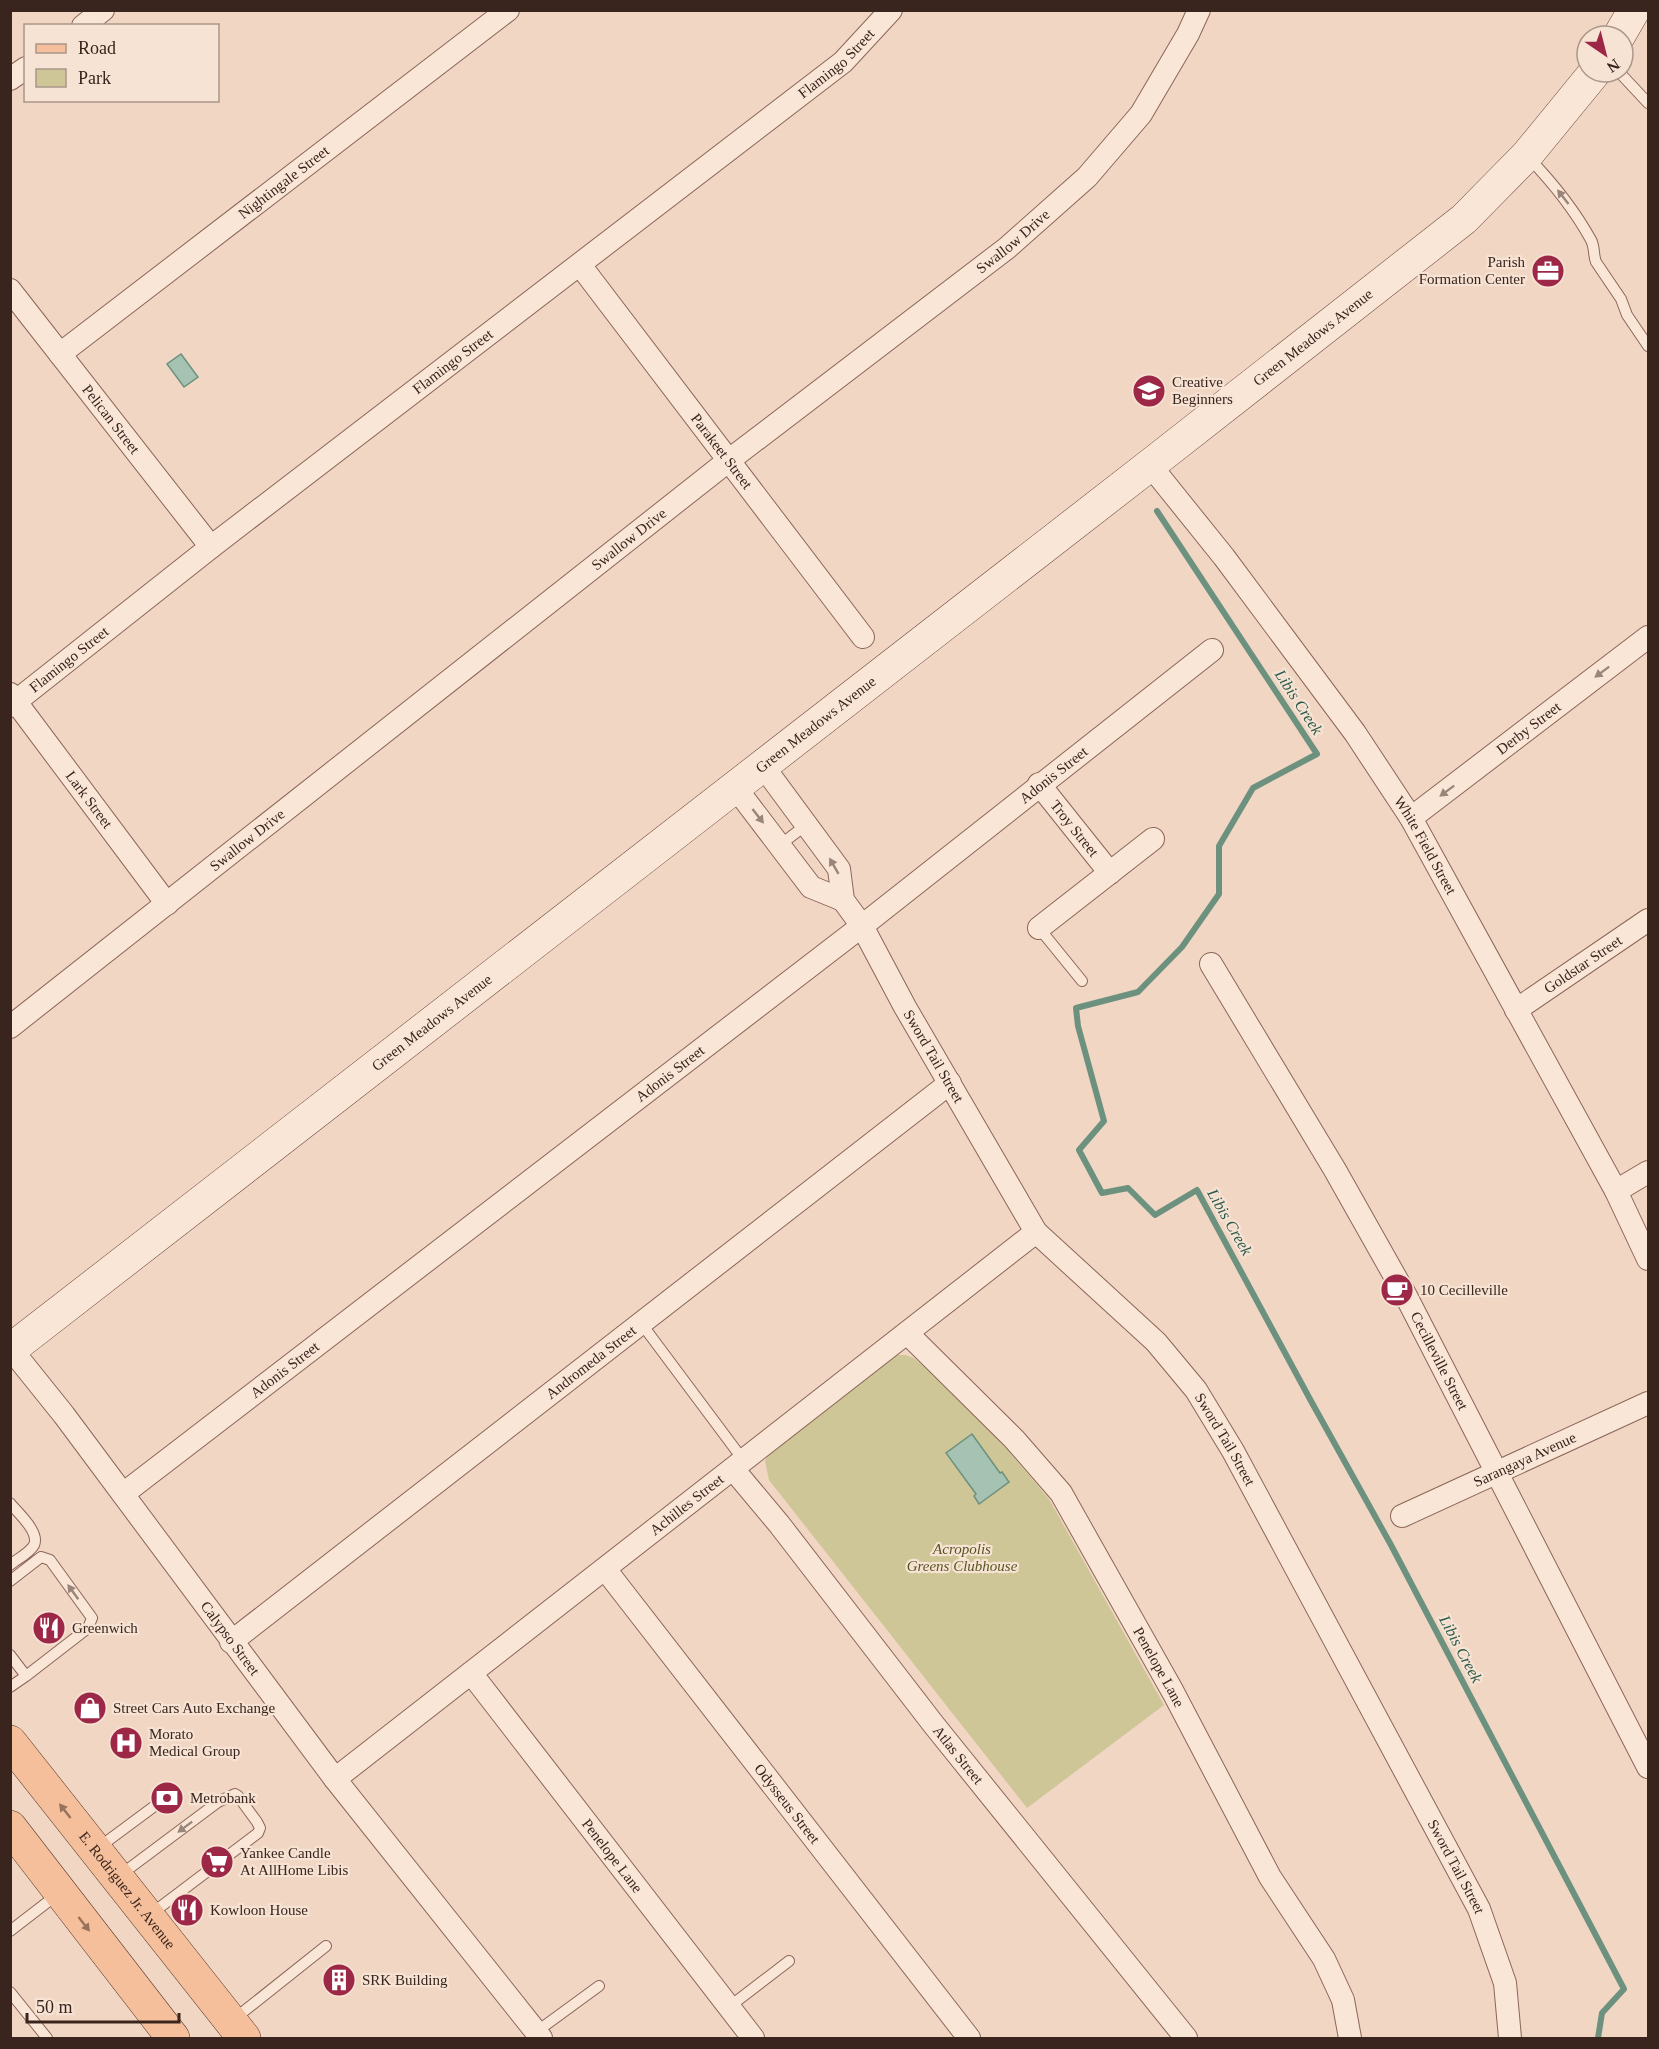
<svg xmlns="http://www.w3.org/2000/svg" width="1659" height="2049" font-family="'Times New Roman',serif">
  <rect width="100%" height="100%" fill="#f0d6c3"/>
  <path fill="#cec696" d="M896 1355H905L914 1358 943 1383 1001 1442 1049 1499 1164 1705 1027 1808 769 1480 765 1461 770 1452Z"/>
  <path fill="#a5c2b2" stroke="#6c917e" stroke-width="1.5" d="M181 354 198 377 184 387 167 364Z
    M972 1434 1000 1473 1002 1472 1009 1482 979 1504 974 1496 976 1494 946 1453Z"/>
  <g fill="none" stroke-linecap="round" stroke-linejoin="round">
    <path stroke="#6c917e" stroke-width="6" d="M1157 511 1317 754 1253 788 1219 846V894L1182 947 1138 992 1076 1008 1078 1026 1104 1121 1079 1150 1102 1193 1128 1188 1155 1215 1197 1190 1311 1401 1391 1545 1624 1989 1602 2013 1598 2038"/>
    <defs>
      <path id="lane" d="M1619 72 1648 103
        M1528 157C1552 182 1574 209 1591 240 1595 247 1593 255 1596 262L1621 299 1627 315 1648 346
        M780 845 806 825
        M1039 928 1082 981
        M641 1323 744 1461
        M10 1503C18 1513 40 1532 34 1545 30 1553 17 1559 10 1565
        M10 1581 41 1557 50 1560 92 1618 88 1628 26 1676
        M10 1655 26 1676 10 1687
        M98 1848 160 1802
        M119 1876 218 1802 235 1794 238 1796 257 1822 260 1828 258 1833 151 1914
        M10 1931 58 1894
        M10 1992 47 2038
        M729 2007 789 1961
        M233 2020 326 1946
        M536 2032 599 1986"/>
      <g id="street">
        <path d="M83 26 103 10"/>
        <path d="M10 79 26 68"/>
        <path id="s1" d="M580 265 863 637"/>
        <path id="s2" d="M10 290 211 547"/>
        <path id="s3" d="M60 354 508 10"/>
        <path id="s4" d="M1150 465 1224 557 1355 733 1411 818 1616 1191 1648 1259"/>
        <path id="s5" d="M10 694 167 904"/>
        <path id="s6" d="M10 706 211 547 843 62 891 10"/>
        <path id="s7" d="M763 766 839 869 843 900 862 926 905 1007 1036 1232 1156 1342 1196 1390 1233 1451 1479 1909 1505 1983 1510 2038"/>
        <path id="s8" d="M1039 784 1110 873"/>
        <path d="M735 787 811 887 843 900"/>
        <path id="s9" d="M1411 818 1648 637"/>
        <path d="M1039 928 1153 839"/>
        <path id="s10" d="M1211 964 1335 1170 1406 1296 1648 1767"/>
        <path id="s11" d="M1516 1010 1648 920"/>
        <path id="s12" d="M10 1027 728 461 1007 248 1087 177 1141 114 1188 34 1199 10"/>
        <path d="M1616 1191 1648 1172"/>
        <path id="s13" d="M907 1333 1014 1439 1061 1493 1173 1692 1270 1877 1324 1959 1343 2000 1350 2038"/>
        <path id="s14" d="M11 1349 64 1415 335 1779 541 2038"/>
        <path id="s15" d="M733 1469 779 1524 934 1725 1186 2038"/>
        <path id="s16" d="M123 1494 862 926 1212 650"/>
        <path id="s17" d="M1402 1516 1648 1403"/>
        <path id="s18" d="M605 1569 969 2038"/>
        <path id="s19" d="M231 1642 950 1083"/>
        <path id="s20" d="M471 1673 753 2038"/>
        <path id="s21" d="M335 1779 1036 1232"/>
      </g>
      <g id="secondary">
        <path d="M1619 36 1634 10"/>
        <path id="s22" d="M10 1350 1150 465 1464 219 1527 155 1595 72"/>
      </g>
      <g id="primary">
        <path id="s23" d="M10 1742 244 2038"/>
        <path d="M10 1827 173 2038"/>
      </g>
    </defs>
    <use href="#lane" stroke="#8b6659" stroke-width="12"/>
    <use href="#street" stroke="#8b6659" stroke-width="24"/>
    <use href="#secondary" stroke="#6d473c" stroke-width="33"/>
    <use href="#primary" stroke="#58362d" stroke-width="34"/>
    <use href="#lane" stroke="#fae6d7" stroke-width="10"/>
    <use href="#street" stroke="#fae6d7" stroke-width="22"/>
    <use href="#secondary" stroke="#fae6d7" stroke-width="32"/>
    <use href="#primary" stroke="#f4bf9a" stroke-width="33"/>
  </g>
  <defs><path id="oneway-solid" d="M-6-.8H1V-3.2L6.5 0L1 3.2V.8H-6Z" transform="scale(1.5)"/></defs>
  <g fill="#9a857a">
    <use href="#oneway-solid" transform="translate(1563 197) rotate(-128)"/>
    <use href="#oneway-solid" transform="translate(1602 672) rotate(143)"/>
    <use href="#oneway-solid" transform="translate(1447 791) rotate(143)"/>
    <use href="#oneway-solid" transform="translate(758 816) rotate(52)"/>
    <use href="#oneway-solid" transform="translate(834 866) rotate(-120)"/>
    <use href="#oneway-solid" transform="translate(73 1592) rotate(-126)"/>
    <use href="#oneway-solid" transform="translate(185 1827) rotate(143)"/>
  </g>
  <g fill="#97725c">
    <use href="#oneway-solid" transform="translate(65 1811) rotate(-128)"/>
    <use href="#oneway-solid" transform="translate(84 1924) rotate(52)"/>
  </g>
  <defs>
    <symbol id="office-disc" viewBox="-11 -11 22 22"><circle r="9.5" fill="#9c2747" stroke="#f7e3d3"/><path d="M-6-3h4V-5.5h4V-3h4V5H-6ZM-1-4.5V-3h2v-1.5ZM-6 0V1H6V0Z" fill="#fff"/></symbol>
    <symbol id="school-disc" viewBox="-11 -11 22 22"><circle r="9.5" fill="#9c2747" stroke="#f7e3d3"/><path d="M0-5L7-2L0 1L-7-2ZM-4 1L0 2.5L4 1V4Q0 6-4 4Z" fill="#fff"/></symbol>
    <symbol id="cafe-disc" viewBox="-11 -11 22 22"><circle r="9.5" fill="#9c2747" stroke="#f7e3d3"/><path d="M-5.5-4.5H6V0H3Q3 3.5 0 3.5H-2.5Q-5.5 3.5-5.5 0ZM3-3.2v2h1.7v-2ZM-6 4.5H4V6H-6Z" fill="#fff"/></symbol>
    <symbol id="restaurant-disc" viewBox="-11 -11 22 22"><circle r="9.5" fill="#9c2747" stroke="#f7e3d3"/><path d="M-5-6h1v4h1v-4h1v4h1v-4h1v5L-1.5 .5V6h-2V.5L-5-1ZM5-6V6H3V1.5H1.5Q1.5-4 5-6Z" fill="#fff"/></symbol>
    <symbol id="shop-disc" viewBox="-11 -11 22 22"><circle r="9.5" fill="#9c2747" stroke="#f7e3d3"/><path d="M-5-2.5h2.3a2.7 3.5 0 0 1 5.4 0H5L5.5 6h-11ZM-1.5-2.5h3a1.5 2.3 0 0 0-3 0Z" fill="#fff"/></symbol>
    <symbol id="hospital-disc" viewBox="-11 -11 22 22"><circle r="9.5" fill="#9c2747" stroke="#f7e3d3"/><path d="M-5-5h3v3.5h4V-5h3V5h-3V1.5h-4V5h-3Z" fill="#fff"/></symbol>
    <symbol id="bank-disc" viewBox="-11 -11 22 22"><circle r="9.5" fill="#9c2747" stroke="#f7e3d3"/><path d="M-6-4H6V4H-6ZM0-2.3a2.3 2.3 0 1 0 0 4.6a2.3 2.3 0 1 0 0-4.6Z" fill="#fff"/></symbol>
    <symbol id="supermarket-disc" viewBox="-11 -11 22 22"><circle r="9.5" fill="#9c2747" stroke="#f7e3d3"/><path d="M-6-5.5h2.5l.6 2H6L4.5 2H-2.5L-4.4-4H-6ZM-1.5 3.2a1.3 1.3 0 1 0 .1 0ZM3 3.2a1.3 1.3 0 1 0 .1 0Z" fill="#fff"/></symbol>
    <symbol id="building-disc" viewBox="-11 -11 22 22"><circle r="9.5" fill="#9c2747" stroke="#f7e3d3"/><path d="M-4-6H4V6H1V3H-1V6H-4ZM-2.5-4.3h1.7v1.8h-1.7ZM.8-4.3h1.7v1.8H.8ZM-2.5-1h1.7V.8h-1.7ZM.8-1h1.7V.8H.8Z" fill="#fff"/></symbol>
  </defs>
  <g fill-rule="evenodd">
    <use href="#office-disc" x="1529" y="252" width="38" height="38"/>
    <use href="#school-disc" x="1130" y="372" width="38" height="38"/>
    <use href="#cafe-disc" x="1378" y="1271" width="38" height="38"/>
    <use href="#restaurant-disc" x="30" y="1609" width="38" height="38"/>
    <use href="#shop-disc" x="71" y="1689" width="38" height="38"/>
    <use href="#hospital-disc" x="107" y="1724" width="38" height="38"/>
    <use href="#bank-disc" x="148" y="1779" width="38" height="38"/>
    <use href="#supermarket-disc" x="198" y="1843" width="38" height="38"/>
    <use href="#restaurant-disc" x="168" y="1891" width="38" height="38"/>
    <use href="#building-disc" x="320" y="1961" width="38" height="38"/>
  </g>
  <g text-anchor="middle" dominant-baseline="central" stroke-width="4.5" stroke-linejoin="round" paint-order="stroke">
    <g font-size="15" fill="#3a241e" stroke="#f7e3d3">
      <text stroke="none"><textPath href="#s6" startOffset="1047">Flamingo Street</textPath></text>
      <text stroke="none"><textPath href="#s3" startOffset="282">Nightingale Street</textPath></text>
      <text stroke="none"><textPath href="#s12" startOffset="1274">Swallow Drive</textPath></text>
      <text stroke="none"><textPath href="#s22" startOffset="1650">Green Meadows Avenue</textPath></text>
      <text stroke="none"><textPath href="#s6" startOffset="561">Flamingo Street</textPath></text>
      <text stroke="none"><textPath href="#s2" startOffset="164">Pelican Street</textPath></text>
      <text stroke="none"><textPath href="#s1" startOffset="234">Parakeet Street</textPath></text>
      <text stroke="none"><textPath href="#s12" startOffset="788">Swallow Drive</textPath></text>
      <text stroke="none"><textPath href="#s6" startOffset="75">Flamingo Street</textPath></text>
      <text stroke="none"><textPath href="#s22" startOffset="1020">Green Meadows Avenue</textPath></text>
      <text stroke="none"><textPath href="#s9" startOffset="148">Derby Street</textPath></text>
      <text stroke="none"><textPath href="#s16" startOffset="1176">Adonis Street</textPath></text>
      <text stroke="none"><textPath href="#s5" startOffset="132">Lark Street</textPath></text>
      <text stroke="none"><textPath href="#s8" startOffset="57">Troy Street</textPath></text>
      <text stroke="none"><textPath href="#s12" startOffset="302">Swallow Drive</textPath></text>
      <text stroke="none"><textPath href="#s4" startOffset="470">White Field Street</textPath></text>
      <text stroke="none"><textPath href="#s11" startOffset="81">Goldstar Street</textPath></text>
      <text stroke="none"><textPath href="#s22" startOffset="534">Green Meadows Avenue</textPath></text>
      <text stroke="none"><textPath href="#s7" startOffset="340">Sword Tail Street</textPath></text>
      <text stroke="none"><textPath href="#s16" startOffset="690">Adonis Street</textPath></text>
      <text stroke="none"><textPath href="#s10" startOffset="458">Cecilleville Street</textPath></text>
      <text stroke="none"><textPath href="#s19" startOffset="456">Andromeda Street</textPath></text>
      <text stroke="none"><textPath href="#s16" startOffset="204">Adonis Street</textPath></text>
      <text stroke="none"><textPath href="#s7" startOffset="826">Sword Tail Street</textPath></text>
      <text stroke="none"><textPath href="#s17" startOffset="135">Sarangaya Avenue</textPath></text>
      <text stroke="none"><textPath href="#s21" startOffset="446">Achilles Street</textPath></text>
      <text stroke="none"><textPath href="#s14" startOffset="363">Calypso Street</textPath></text>
      <text stroke="none"><textPath href="#s13" startOffset="422">Penelope Lane</textPath></text>
      <text stroke="none"><textPath href="#s15" startOffset="364">Atlas Street</textPath></text>
      <text stroke="none"><textPath href="#s18" startOffset="297">Odysseus Street</textPath></text>
      <text stroke="none"><textPath href="#s20" startOffset="231">Penelope Lane</textPath></text>
      <text stroke="none"><textPath href="#s7" startOffset="1312">Sword Tail Street</textPath></text>
      <text stroke="none"><textPath href="#s23" startOffset="189">E. Rodriguez Jr. Avenue</textPath></text>
    </g>
    <g font-size="15" fill="#3a241e" stroke="#f7e3d3" text-anchor="start">
      <text x="1525" y="262" text-anchor="end">Parish<tspan x="1525" dy="17">Formation Center</tspan></text>
      <text x="1172" y="382">Creative<tspan x="1172" dy="17">Beginners</tspan></text>
      <text x="1420" y="1290">10 Cecilleville</text>
      <text x="72" y="1628">Greenwich</text>
      <text x="113" y="1708">Street Cars Auto Exchange</text>
      <text x="149" y="1734">Morato<tspan x="149" dy="17">Medical Group</tspan></text>
      <text x="190" y="1798">Metrobank</text>
      <text x="240" y="1853">Yankee Candle<tspan x="240" dy="17">At AllHome Libis</tspan></text>
      <text x="210" y="1910">Kowloon House</text>
      <text x="362" y="1980">SRK Building</text>
    </g>
    <g font-size="15" font-style="italic" fill="#575623" stroke="#f7e3d3">
      <text x="962" y="1549">Acropolis<tspan x="962" dy="17">Greens Clubhouse</tspan></text>
    </g>
    <g font-size="16" font-style="italic" fill="#2c5a4b" stroke="#f7e3d3">
      <text transform="translate(1299 702) rotate(57)">Libis Creek</text>
      <text transform="translate(1230 1222) rotate(60)">Libis Creek</text>
      <text transform="translate(1461 1649) rotate(62)">Libis Creek</text>
    </g>
  </g>
  <rect width="1659" height="2049" fill="none" stroke="#3a241e" stroke-width="24"/>
  <rect x="24" y="24" width="195" height="78" fill="#f7e3d3" stroke="#ab978b" stroke-width="1.5"/>
  <rect x="36" y="44" width="30" height="9" fill="#f4bf9a" stroke="#ab978b" stroke-width="1.5"/>
  <text x="78" y="54" font-size="18" fill="#3a241e">Road</text>
  <rect x="36" y="69" width="30" height="18" fill="#cec696" stroke="#ab978b" stroke-width="1.5"/>
  <text x="78" y="84" font-size="18" fill="#3a241e">Park</text>
  <g transform="translate(1605 54) rotate(145)"><circle r="28" fill="#f7e3d3" stroke="#ab978b" stroke-width="1.5"/>
  <path d="M0-4.5L10 22L0 15L-10 22Z" fill="#9c2747"/>
  <text y="-9" font-size="16" font-weight="bold" text-anchor="middle" fill="#3a241e">N</text>
  </g>
  <path d="M27 2013v9h152v-9" fill="none" stroke="#3a241e" stroke-width="3"/>
  <text x="36" y="2013" font-size="18" fill="#3a241e" stroke="#f7e3d3" stroke-width="4.5" paint-order="stroke">50 m</text>
</svg>
